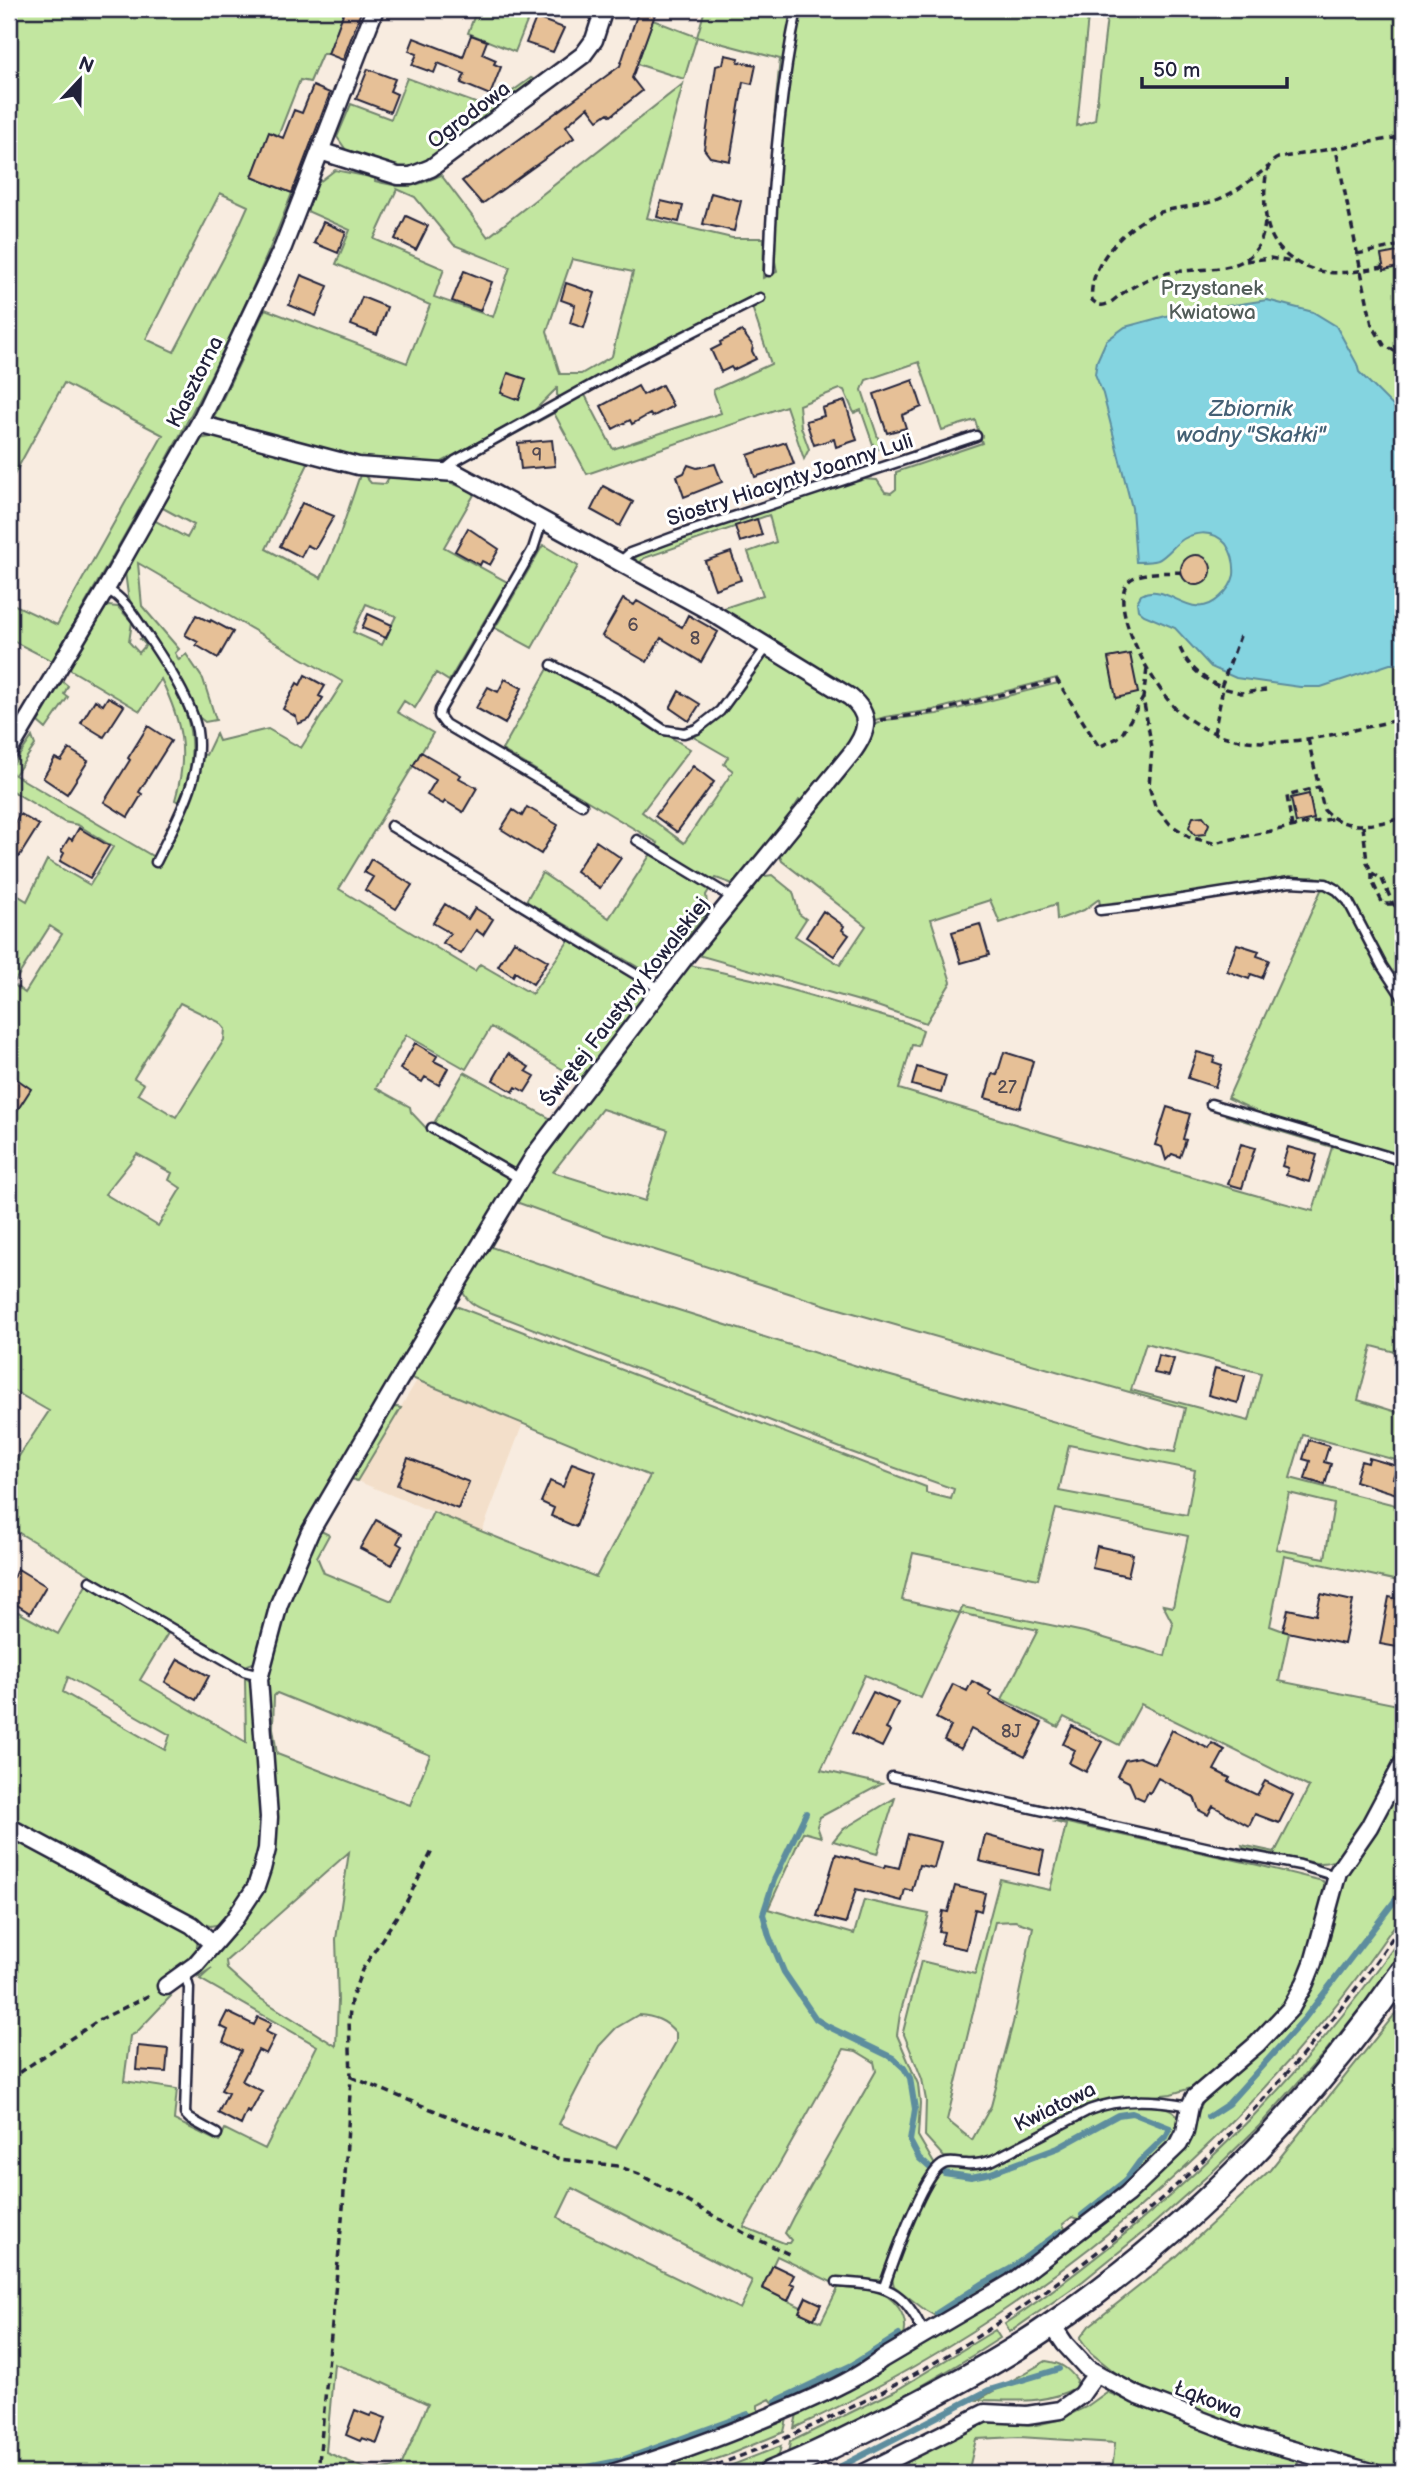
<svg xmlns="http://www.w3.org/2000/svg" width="1412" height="2482" font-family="'Balsamiq Sans',sans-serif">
  <rect width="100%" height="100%" fill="#f8ece0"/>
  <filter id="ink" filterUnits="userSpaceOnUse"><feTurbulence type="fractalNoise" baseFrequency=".0143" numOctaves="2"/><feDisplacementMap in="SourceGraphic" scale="14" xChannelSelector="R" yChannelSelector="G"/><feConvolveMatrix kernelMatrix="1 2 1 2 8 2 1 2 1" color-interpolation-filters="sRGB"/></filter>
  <g filter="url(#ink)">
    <path fill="#f3dfca" d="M417 1380 523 1423 482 1532 357 1481Z"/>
    <path fill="#c2e6a0" stroke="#72846e" stroke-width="2" fill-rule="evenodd" d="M9 9H230L235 11 236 9H345L328 54H322L310 82 300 80 278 136 269 133 252 177 292 193C230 357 140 510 52 661L9 639V602L57 625 163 435 64 383 9 484V380L14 369 9 366ZM220 193 248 206 231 244 174 352 146 339Z
      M477 9H532L515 52 468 33Z
      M705 9H792L774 119 780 59 697 37 684 79 637 64 653 20 697 37Z
      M800 9H1182L1233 16 1235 12 1326 18 1328 9H1403V991C1396 982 1390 973 1385 964 1367 931 1357 884 1315 877L1118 904 1100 905 1099 899 1084 910 1057 920 1056 904 1000 923 990 900 931 919 951 982 926 1023 877 1006 698 955 697 950 762 872 766 876 772 875 793 892 799 914 806 919 795 936 840 965 866 926 782 861 778 852 873 725 886 720 937 714 1058 683 1057 678 933 710 885 717 872 721 721 609 763 595 748 552 776 542 769 515 644 558 637 566 632 564 636 557 647 551 861 479 877 480 885 492 891 493 896 489V472L982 443 975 420 942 430 919 362 866 380 862 390 880 444 879 449 875 450 861 410 854 413 844 390 840 389 799 405 801 427 809 449 804 459 786 406 587 474 554 413 461 463V467L458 468 461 463 624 370H629L585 395 613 449 721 413 713 390 771 364 752 307 714 325 751 305 749 298 617 364 562 399 557 395V388L533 412 442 462 426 465 373 463 217 423 214 417 265 309 407 363 430 305 336 264 350 230 307 211 318 183 335 170 375 178V181C405 189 413 188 441 175L488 237 683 84 647 218 732 238H764L763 278 777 272 773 251 784 112ZM1088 17H1107L1095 120 1077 126ZM397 189 415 197 454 245 510 267 493 317 434 297 444 269 374 239ZM572 259 633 272 612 356 581 374H560L547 331Z
      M407 78 489 108 531 78 537 81 440 153 413 167H397L354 155 346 150 337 137 351 104 391 119Z
      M216 436 310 460 266 549 321 578 338 540 360 475 365 476 371 483 385 484 391 474 438 477 475 493 444 547 507 582 449 681 436 673 415 708 404 701 397 712 433 733 339 889 475 971 480 964 532 994 569 940 645 986 650 991 584 1082 491 1027 466 1069 406 1035 376 1088 410 1107 411 1112 427 1129 509 1175 512 1179 356 1442 256 1662 245 1666 9 1527V1471L49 1411 9 1388V890L27 901 47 860 90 885 113 847 78 825 64 822 9 789V781L13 774 10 769 32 737 35 745 15 775 154 857 152 865 155 866 173 838 200 754 206 755 216 734 219 741 268 729 301 748 343 682 138 563 142 606 179 649 175 653 179 660 186 654 203 679 216 720 205 722 195 714 132 607 128 595 125 572 154 520 187 538 194 525 161 507 199 439ZM366 604 396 616 382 645 353 632ZM50 926 62 934 25 993 13 984ZM180 1003 219 1022 225 1029 224 1040 176 1117 138 1094 144 1084 134 1078ZM137 1154 172 1173 169 1180 181 1188 158 1226 105 1194Z
      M543 545 578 566 532 648 495 628Z
      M108 606 118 607 132 622 129 642 139 653 146 645 140 639 144 637C182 695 207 733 181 803L175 800C189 752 182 723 161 679L140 711 71 670 69 665 103 608Z
      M768 652 851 705 856 714 859 729 805 803 799 800C780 830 761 862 733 884L716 878 706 895 708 912 665 965 646 972 526 901 542 873 609 918 658 843 502 750 549 667 602 695 690 749 642 812 684 843 733 771 724 764 728 757 690 735 715 721Z
      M62 681 68 686 64 694 68 697 46 729 38 722Z
      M1322 888 1333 892 1344 902 1381 972 1403 1003V1158L1268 1117 1228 1098Z
      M685 964 752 979 907 1023 923 1030 918 1046 912 1045 899 1089C1037 1130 1174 1174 1313 1211L1332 1147 1225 1115H1230L1403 1166V1354L1372 1346 1358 1400 1403 1414V1462L1303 1435 1290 1478 1403 1507V1582L1284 1556 1270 1626 1289 1633 1279 1681 1403 1706C1403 1720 1407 1741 1403 1754 1397 1772 1352 1850 1337 1859 1330 1863 1324 1863 1316 1863L1243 1848 1242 1845 1275 1852 1309 1787 1141 1704 1119 1745 1064 1717 1058 1727 1002 1699 1038 1630 960 1613 921 1698 865 1675 821 1770 882 1784 820 1817 817 1826 821 1837 803 1832 768 1909 854 1934 864 1900 929 1914 900 2014 897 2035 918 2084 920 2103 918 2136 935 2165 918 2192 882 2280H838L831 2282 777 2256 762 2288 801 2307 799 2312 821 2322 839 2286C848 2291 860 2288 871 2290 894 2294 911 2317 903 2339L867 2363 783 2405H775L770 2399 758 2405V2412L754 2417 606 2470 580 2473H9V1831L176 1920 198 1938 196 1954 166 1991 171 1996 136 2033 130 2036 124 2081 177 2089 174 2120 219 2142 225 2129 265 2149 317 2046 200 1979 212 1968 198 1977 202 1965 261 1885 264 1705 270 1648 317 1529 329 1535 317 1557 324 1573 392 1601 433 1512 596 1577 650 1476 407 1376 451 1308 456 1306 926 1487V1493L951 1499 954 1489 851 1452 500 1316C485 1310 468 1306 462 1290L532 1165ZM602 1109 668 1130 645 1201 553 1172ZM516 1202 602 1233 829 1306 1185 1408 1175 1452 1148 1448 873 1371 621 1292 491 1247ZM1146 1343 1261 1373 1249 1421 1131 1390ZM1069 1445 1195 1470 1187 1515 1059 1491ZM1289 1493 1334 1504 1325 1558 1276 1549ZM1056 1509 1188 1536 1173 1607 1163 1605 1173 1624 1165 1656 1084 1632 963 1607 959 1613 902 1600 913 1553 1038 1579ZM277 1693 430 1755 410 1805 277 1754 273 1728 274 1696ZM349 1852 336 1939 338 2001 336 2046 258 1997 227 1969 226 1961ZM638 2015C654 2016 666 2020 676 2033V2042L616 2148 559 2124 599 2046 616 2028ZM844 2049 856 2051 874 2062 876 2071 793 2217 785 2233 791 2240 789 2243H784L744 2227ZM572 2188 751 2280 752 2284 740 2309 568 2225 558 2217ZM334 2364 370 2377 428 2404 401 2466 371 2471 326 2452Z
      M464 1072 555 1121 518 1171 434 1123Z
      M397 1407 401 1408 357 1481 347 1477 387 1408Z
      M86 1585 168 1633 140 1680 246 1742 245 1678 253 1683 264 1822 254 1880 222 1924 210 1926 197 1922 9 1822V1607L58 1634ZM68 1677 170 1735 165 1750 63 1692Z
      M1403 1774C1403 1807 1403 1841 1403 1874 1403 1885 1406 1900 1403 1911 1402 1918 1393 1927 1389 1933 1373 1956 1356 1979 1339 2001 1193 2184 1006 2331 794 2428L798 2409 867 2376 1179 2153 1191 2139 1195 2118 1206 2097 1279 2032 1305 2000 1313 1980 1340 1883Z
      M895 1798 877 1854 833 1841 842 1830Z
      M1058 1821 1258 1865 1323 1881 1325 1888 1323 1900 1311 1947 1298 1983 1274 2020 1198 2086 1171 2094 1099 2102 983 2160 944 2157 925 2136 926 2100 922 2079 903 2032 921 1961 975 1974 1000 1879 1050 1890 1066 1825 1055 1822ZM1015 1921 1033 1927 1013 2023 991 2106 972 2140 947 2120 995 1922Z
      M1403 1934V1951L1385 1977 1325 2052 1259 2126 1215 2169 1151 2226 1083 2281 1010 2332 1005 2324C1160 2218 1296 2089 1403 1934Z
      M1403 2004V2473H1396L1287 2443 1165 2400 1117 2374 1091 2353 1080 2338 1089 2326 1177 2256 1270 2170Z
      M1136 2104C1148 2105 1169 2104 1177 2115 1193 2137 1098 2207 1081 2220L1072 2217 1063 2224 1066 2231 1007 2279 997 2282 939 2318 925 2310 894 2286C893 2282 892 2280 892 2275 893 2258 931 2176 946 2168 954 2164 981 2168 995 2164L1100 2109Z
      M995 2330 1000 2338C931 2383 863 2420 788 2454L790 2442 895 2391Z
      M1046 2361C1061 2363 1068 2368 1077 2380L1075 2388C1044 2405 1011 2400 978 2400Z
      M1107 2392 1158 2413 1298 2459 1297 2473H1112L1115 2443 1019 2437 976 2439 968 2473H881L974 2426 989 2422 1036 2425 1058 2420 1086 2407Z
      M788 2414 784 2432 728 2455 677 2473H631Z
      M781 2446 778 2458 740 2473H712Z"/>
    <path fill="#84d4e0" stroke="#5d8d9e" stroke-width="2" d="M1267 300 1313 312 1336 326 1357 364 1359 372 1394 407 1403 422V664H1390L1321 687H1300L1236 678 1211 667 1175 628 1144 615 1138 610 1137 602 1141 595C1168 580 1191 625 1220 597 1227 591 1232 584 1234 575 1235 564 1232 553 1226 544 1213 529 1192 531 1178 543 1172 548 1165 557 1158 560 1152 562 1143 562 1136 562L1132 508 1103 394 1095 374 1097 361 1106 341 1125 327 1188 310 1193 311Z"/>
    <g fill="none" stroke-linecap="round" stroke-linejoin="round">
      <path stroke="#5d8d9e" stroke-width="6" d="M806 1813 774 1880 763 1914 769 1936 784 1972 816 2019 827 2026 893 2058 904 2068 910 2078 915 2109 910 2141 919 2158 929 2167
        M1208 2117 1228 2104 1305 2018 1403 1890
        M944 2173 971 2177 991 2173 1058 2148 1118 2115 1132 2113 1170 2128 1167 2135 1139 2162 1126 2180 1082 2215
        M937 2313 982 2284 1010 2269 1061 2231
        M776 2401 852 2365 899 2335
        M558 2473 622 2460 748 2414
        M828 2473 989 2390 1059 2369"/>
    </g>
    <path fill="#e6c097" stroke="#22223b" stroke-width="2" d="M345 9H362L343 60 328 54Z
      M639 9H657L632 78 642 91 611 116 608 113 598 120 588 107 566 126 574 138 482 204 462 181 620 66Z
      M536 18 564 28 553 52 526 43Z
      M471 35 487 41 482 54 496 60 494 64 501 67 490 95 461 83 465 74 438 63 434 73 412 65 417 54 409 51 414 38 463 57Z
      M725 55 739 58 738 62 756 65 752 84 743 82 730 161 710 157 704 149 716 66 723 64Z
      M368 69 395 79 390 91 397 94 390 112 356 99Z
      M313 86 330 93 292 193 252 177 269 132 283 138 294 110 302 113Z
      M711 193 741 201 734 231 703 224Z
      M661 201 683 206 679 222 657 217Z
      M406 216 428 226 416 250 395 239Z
      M323 222 346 232 338 253 314 243Z
      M1403 251V266L1384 270 1381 255Z
      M464 271 492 282 480 311 452 301Z
      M301 275 328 286 316 316 289 305Z
      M566 283 595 293 584 328 570 323 575 305 561 300Z
      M362 297 387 307 377 335 351 325Z
      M742 331 753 346 752 351 756 359 733 370 731 367 721 372 711 350 721 345 720 342Z
      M508 373 526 379 519 400 501 393Z
      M913 380 922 407 902 415 906 428 887 433 874 394Z
      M662 385 673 406 652 417 650 414 632 424 630 420 613 429 601 406 638 386 643 395Z
      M845 401 857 440 836 447 834 439 814 445 806 421 824 416 822 408Z
      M552 440 555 466 521 469 518 443Z
      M786 442 794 464 755 477 748 455Z
      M715 464 722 482 684 497 677 476 684 473 688 465 697 468Z
      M603 486 633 502 620 526 591 510Z
      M302 503 334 516 315 549 307 545 301 557 280 546Z
      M757 519 762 535 740 542 735 526Z
      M468 528 499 549 490 565 482 561 480 565 455 551Z
      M731 552 741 580 715 589 705 561Z
      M1181 570a15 15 0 1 1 30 0a15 15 0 1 1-30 0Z
      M623 599 634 605 637 601 682 627 688 615 718 632 701 662 661 638 647 662 602 636Z
      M368 614 392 625 386 638 362 628Z
      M196 615 210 622 211 620 233 632 218 658 196 645 198 642 185 635Z
      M1130 654 1138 693 1116 698 1108 658Z
      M305 675 325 686 319 696 323 698 310 719 298 724 296 717 283 709 297 683 300 685Z
      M505 679 522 688 505 724 476 708 488 687 498 692Z
      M679 691 700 704 689 721 670 708Z
      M108 697 124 706 104 737 81 723 95 700 103 705Z
      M148 726 171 741 139 792 142 794 128 817 104 802 130 760 128 758Z
      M69 749 88 761 67 794 43 778 55 758 61 761Z
      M421 752 461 775 459 778 477 788 463 812 445 801 443 804 427 795 436 780 413 766Z
      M693 766 714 782 677 832 655 816Z
      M1309 794 1314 819 1296 823 1291 798Z
      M527 807 558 825 541 854 501 829 513 810 522 816Z
      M20 814 39 825 19 857 9 851V831Z
      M1203 816 1209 824 1205 834 1195 835 1189 827 1193 817Z
      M79 828 109 846 90 878 60 861 64 853 61 851 69 838 72 840Z
      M596 841 621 858 600 888 576 871Z
      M371 859 412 885 396 909 365 890 373 877 364 872Z
      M445 904 468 919 475 908 493 919 483 935 476 930 461 954 443 943 450 933 433 923Z
      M823 911 844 926 842 930 849 935 834 956 806 937Z
      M980 924 989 955 961 963 952 932Z
      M514 941 548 961 533 984 515 972 513 976 498 966Z
      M1237 944 1259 951 1257 956 1269 960 1262 978 1251 974 1249 979 1227 971Z
      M415 1043 437 1056 434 1061 448 1068 439 1085 425 1077 422 1082 400 1069Z
      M1004 1052 1033 1061 1020 1108 985 1098 992 1074 997 1075Z
      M1197 1052 1215 1057 1213 1062 1222 1065 1215 1087 1188 1078Z
      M508 1054 529 1067 526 1071 535 1076 525 1092 516 1087 513 1092 493 1080Z
      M917 1067 946 1076 941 1093 912 1085Z
      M14 1077 31 1089 9 1123V1086Z
      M1167 1107 1190 1114 1183 1139 1186 1140 1180 1157 1172 1154 1166 1160 1162 1147 1155 1145Z
      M1241 1144 1255 1148 1242 1188 1228 1184Z
      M1288 1147 1317 1155 1309 1182 1286 1175 1288 1168 1282 1166Z
      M1158 1355 1174 1359 1169 1376 1154 1373Z
      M1215 1368 1245 1376 1238 1403 1208 1395Z
      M1309 1440 1329 1446 1324 1462 1331 1464 1325 1485 1305 1479 1310 1461 1303 1459Z
      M408 1458 469 1482 458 1509 397 1485Z
      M1369 1458 1397 1466 1393 1478 1403 1481V1496L1355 1481 1361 1461 1368 1463Z
      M572 1463 596 1472 576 1527 551 1516 554 1508 541 1502 550 1481 563 1487Z
      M376 1520 402 1534 397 1543 402 1546 392 1565 360 1548Z
      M1097 1546 1133 1554 1128 1576 1092 1568Z
      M18 1569 46 1586 30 1613 9 1600V1584Z
      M1321 1594 1353 1601 1344 1644 1283 1631 1288 1609 1316 1615Z
      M1389 1597 1403 1600V1648L1380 1644Z
      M178 1659 209 1676 196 1700 165 1682Z
      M972 1681 991 1691 989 1695 1042 1723 1025 1757 971 1729 961 1749 944 1740 951 1726 936 1718 953 1684 967 1691Z
      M873 1692 898 1703 886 1729 890 1731 882 1747 852 1733Z
      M1072 1726 1102 1742 1086 1772 1069 1763 1075 1750 1063 1744Z
      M1172 1730 1209 1749 1212 1743 1225 1750 1214 1770 1230 1778 1228 1781 1257 1795 1265 1781 1293 1795 1279 1823 1255 1814 1249 1826 1213 1806 1208 1815 1199 1810 1194 1797 1158 1778 1150 1793 1148 1792 1144 1800 1135 1796 1129 1782 1117 1776 1125 1760 1139 1757 1155 1764Z
      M908 1834 941 1842 934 1868 919 1865 912 1891 905 1889 902 1901 856 1889 846 1923 817 1916 836 1854 885 1868 886 1865 899 1868Z
      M985 1835 1044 1851 1039 1875 979 1861Z
      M955 1886 985 1893 981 1911 975 1909 966 1949 941 1944 944 1932 939 1931 943 1911 948 1912Z
      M227 2012 254 2025 258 2017 271 2023 266 2032 275 2036 266 2054 258 2050 242 2081 262 2091 250 2113 247 2111 241 2125 218 2113 228 2093 221 2090 241 2051 223 2042 228 2030 220 2026Z
      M138 2046 168 2049 166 2072 136 2070Z
      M773 2265 794 2275 790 2283 795 2285 788 2301 762 2288Z
      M806 2297 821 2304 814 2319 799 2312Z
      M355 2410 370 2416 372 2413 386 2418 377 2443 362 2438 360 2441 346 2435Z"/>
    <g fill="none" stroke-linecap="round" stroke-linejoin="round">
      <defs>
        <path id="lane" d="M769 271C772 183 779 95 797 9
          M444 470 455 461 635 361 760 298
          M542 521 533 549 440 710 439 716 445 724 582 805
          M619 563 630 553 676 536 976 436
          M106 589C127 599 138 623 151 641 167 665 192 703 197 731 204 776 175 823 156 862
          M552 665 616 698 664 730 684 733 697 729 720 711 767 647
          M391 826 660 989
          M637 840 733 898
          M1100 910 1144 905 1290 882 1326 884 1337 890 1348 901 1382 966 1403 998
          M1211 1104 1403 1161
          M432 1128 519 1178
          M90 1581 244 1671 260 1675
          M892 1777 1214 1849 1300 1865 1336 1876
          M185 1973 189 1988 185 2114 190 2119 217 2134
          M837 2282C887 2285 902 2287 925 2335
          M884 2287C892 2264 924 2171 944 2164 950 2161 959 2164 966 2164 975 2165 984 2163 993 2160L1089 2110C1121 2097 1157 2100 1190 2106"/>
        <path id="street" d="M320 151 398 176H411L431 168 583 55 594 40 604 9
          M9 751 106 589 199 424 283 247 375 9
          M9 1827 192 1925 212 1943
          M166 1986 195 1965 234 1920 256 1887 262 1869 267 1849 269 1817 259 1679 279 1604 310 1532 396 1385 536 1153 686 956 851 754C867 733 873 716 850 697L711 612 456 473 358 466 199 424
          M1052 2325 1065 2344 1087 2368 1136 2395 1243 2436 1374 2473
          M612 2473C675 2455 737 2431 797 2405 826 2392 857 2379 882 2359L1011 2283 1127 2194 1179 2144 1185 2132 1190 2106 1194 2098 1257 2044 1291 2008 1305 1983 1313 1963 1338 1872 1369 1827 1403 1763
          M864 2473 985 2413 1027 2415 1060 2410 1081 2395 1096 2374"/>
        <path id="secondary" d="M771 2473C813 2457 855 2435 895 2415 952 2386 1008 2356 1060 2319 1194 2226 1310 2105 1403 1971"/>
      </defs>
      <use href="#lane" stroke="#22223b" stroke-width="13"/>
      <use href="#street" stroke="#22223b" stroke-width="21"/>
      <use href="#secondary" stroke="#22223b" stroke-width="28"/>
      <path stroke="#22223b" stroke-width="3.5" stroke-dasharray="7 5" stroke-linecap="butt" d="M1337 154 1372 325 1384 345 1403 356
        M1265 222C1259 283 1201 263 1159 275 1146 279 1132 287 1120 295 1116 298 1111 303 1107 304 1101 307 1096 304 1092 300 1087 264 1129 222 1161 212 1180 206 1200 207 1219 199 1238 191 1252 179 1268 167
        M1357 254 1403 245
        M1246 261 1270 258 1296 263
        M1384 267C1357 271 1330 278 1304 266 1268 250 1263 220 1265 185 1266 173 1267 163 1278 158L1394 138 1403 142
        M1182 572C1168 573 1141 571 1130 580 1104 603 1156 689 1175 708 1190 722 1210 733 1230 738 1287 751 1347 730 1403 719
        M1180 648C1188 667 1204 680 1223 688
        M1147 669 1143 698 1152 748 1149 786 1155 806 1170 824 1189 837 1213 843 1335 818
        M1221 687 1240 636
        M1399 690 1403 689
        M880 720 935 712 1057 680 1099 747 1121 736 1143 698
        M1214 733 1223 688 1241 693 1266 690
        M1308 739 1324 810C1345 833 1376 824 1403 818
        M1363 826 1367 862 1372 873 1382 879 1393 904 1403 912
        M1292 827 1287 796 1319 787
        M1372 873V881L1383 904H1392
        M351 2077 530 2149 560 2159 618 2166 639 2174 746 2234 791 2255
        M9 2079 99 2020 152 1994
        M318 2473 343 2208 351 2077 349 2020 351 2000 362 1970 408 1899 432 1851
        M694 2473C980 2375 1236 2174 1403 1922"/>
      <use href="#lane" stroke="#fff" stroke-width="8"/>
      <use href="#street" stroke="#fff" stroke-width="16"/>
      <use href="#secondary" stroke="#fff" stroke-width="23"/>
    </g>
  </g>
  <g text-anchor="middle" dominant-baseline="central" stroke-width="6" stroke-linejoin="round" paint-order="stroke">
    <g font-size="18" fill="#534a52">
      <text x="537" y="455">9</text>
      <text x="633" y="625">6</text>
      <text x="695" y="638">8</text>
      <text x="1007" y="1087">27</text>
      <text x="1011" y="1731">8J</text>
    </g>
    <g font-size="21" fill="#22223b" stroke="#fff">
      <text transform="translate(469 115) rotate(-37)">Ogrodowa</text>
      <text transform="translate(195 382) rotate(-63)">Klasztorna</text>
      <text transform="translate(790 480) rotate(-18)">Siostry Hiacynty Joanny Luli</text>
      <text transform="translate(625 1002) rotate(-52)">Świętej Faustyny Kowalskiej</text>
      <text transform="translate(1055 2107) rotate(-26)">Kwiatowa</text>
      <text transform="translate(1208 2400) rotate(21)">Łąkowa</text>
    </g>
    <g font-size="21" fill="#525d59" stroke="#fff">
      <text x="1212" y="288">Przystanek<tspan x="1212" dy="24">Kwiatowa</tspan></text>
    </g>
    <g font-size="23" font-style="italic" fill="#446075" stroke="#fff">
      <text x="1251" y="409">Zbiornik<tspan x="1251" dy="26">wodny "Skałki"</tspan></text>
    </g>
  </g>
  <rect width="1412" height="2482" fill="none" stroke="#fff" stroke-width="35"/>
  <rect x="18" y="18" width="1377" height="2447" fill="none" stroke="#22223b" stroke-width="2.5" filter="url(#ink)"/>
  <g transform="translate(80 80) rotate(22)" stroke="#ffffff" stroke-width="5" paint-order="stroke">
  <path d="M0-5L12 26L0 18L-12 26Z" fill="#22223b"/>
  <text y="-10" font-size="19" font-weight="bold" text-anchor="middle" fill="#22223b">N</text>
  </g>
  <path d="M1142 77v10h145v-10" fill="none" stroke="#22223b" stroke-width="3.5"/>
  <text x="1153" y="77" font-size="21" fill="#22223b" stroke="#ffffff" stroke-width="5" paint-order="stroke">50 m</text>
</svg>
